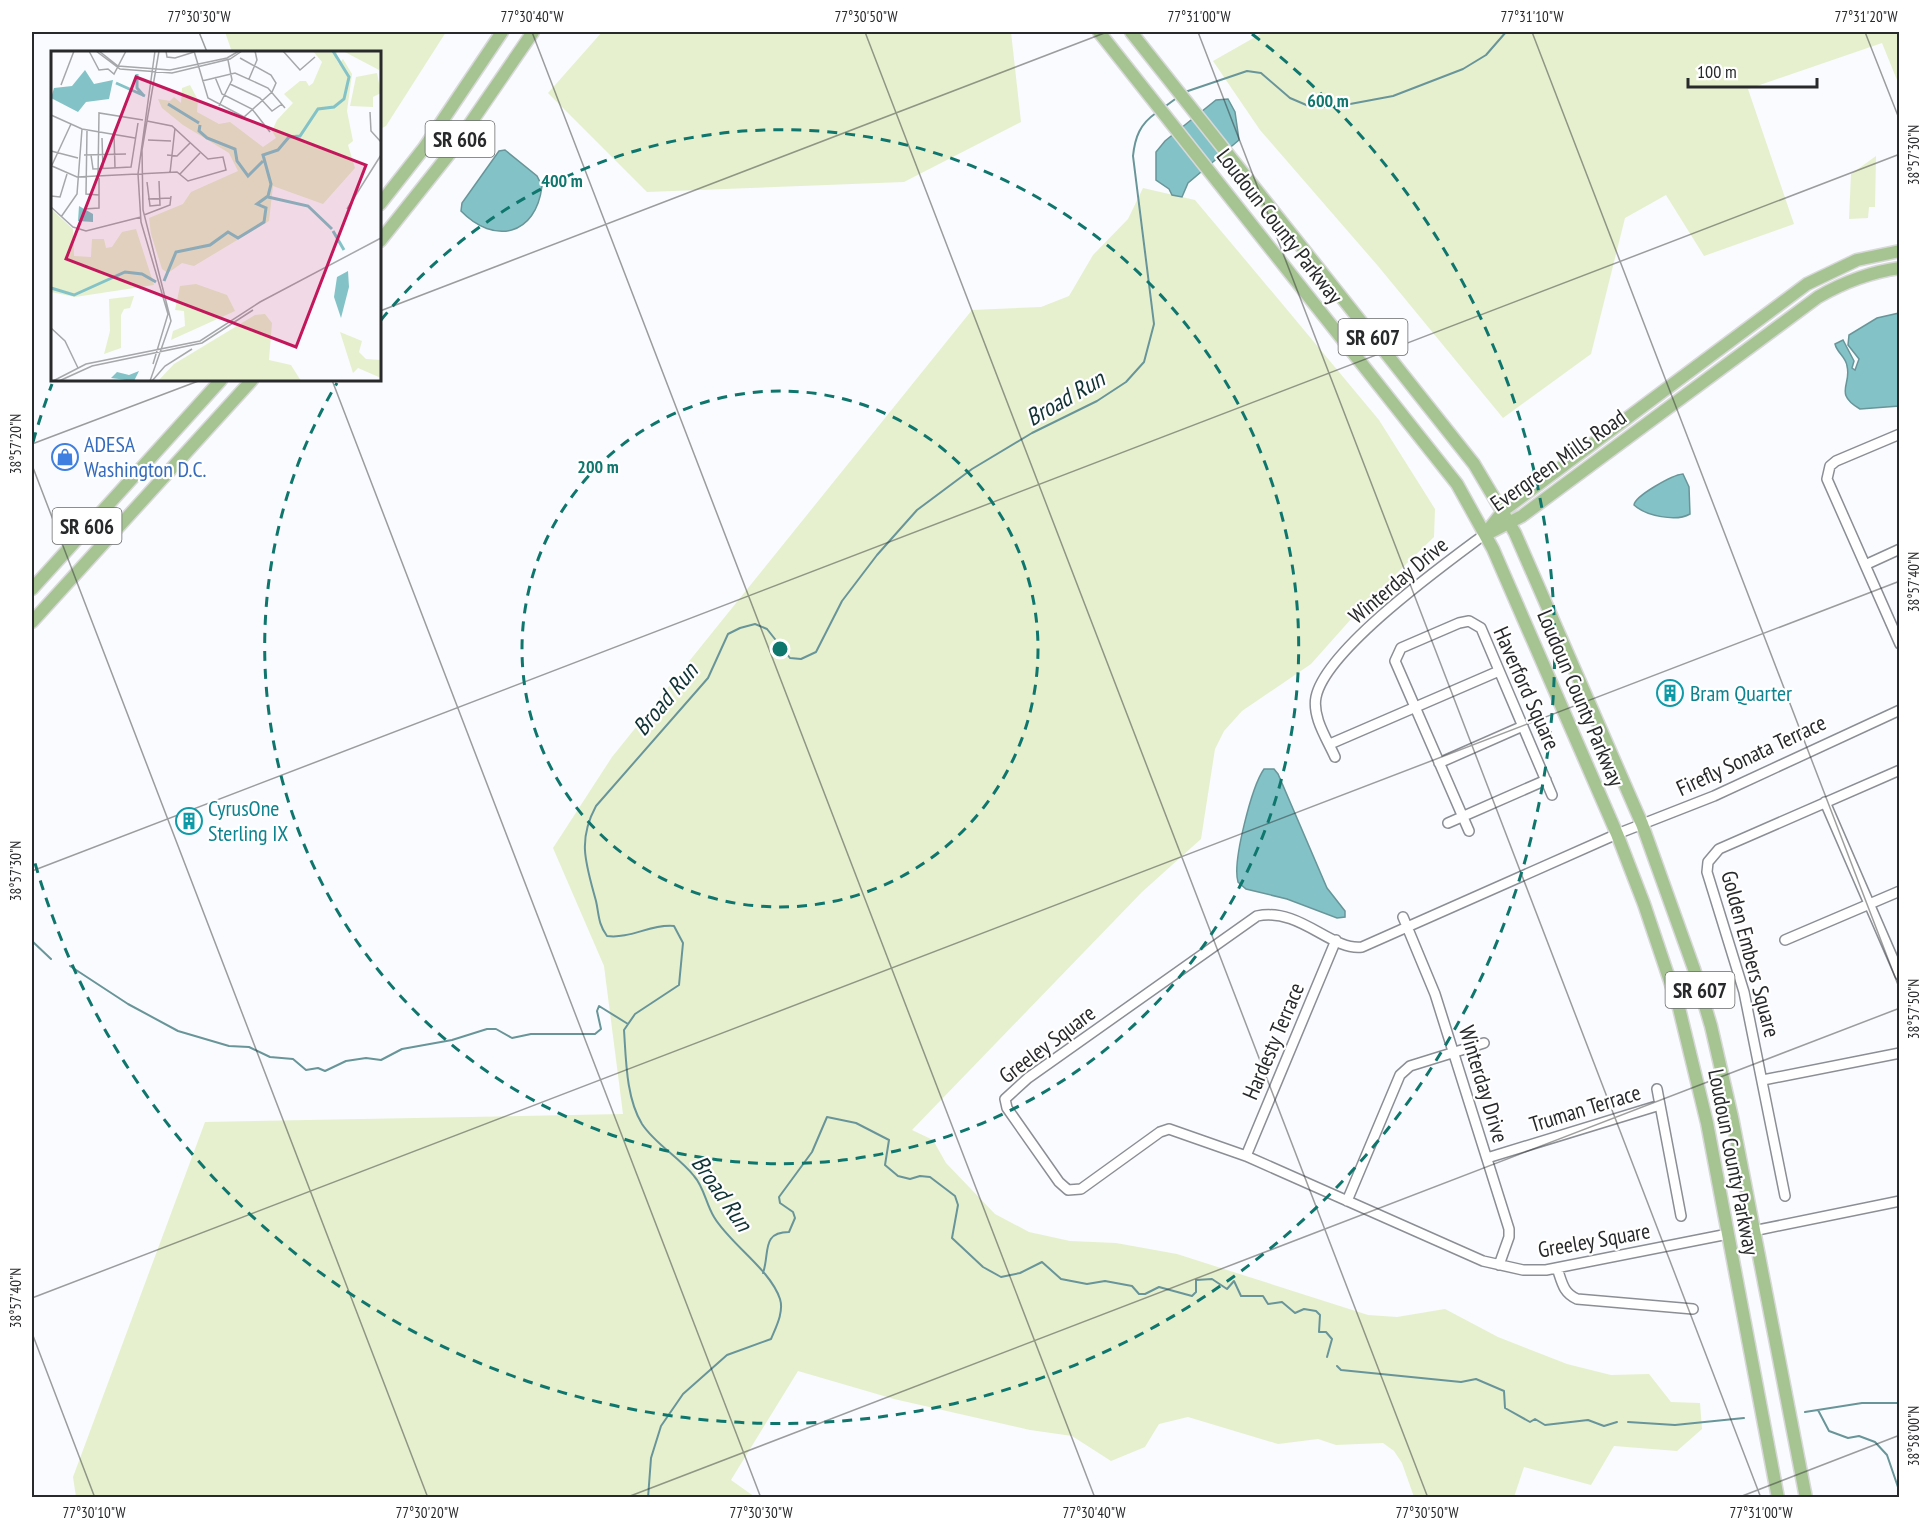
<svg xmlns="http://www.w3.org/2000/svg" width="1931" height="1529" font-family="'PT Sans Narrow',sans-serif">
  <rect width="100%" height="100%" fill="#fafbfe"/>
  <path fill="#e6f0ce" d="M225 32H446L386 126 380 129V52H232Z
    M602 32H1011L1021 122 904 182 647 192 548 93Z
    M1264 32H1899V85L1882 43 1748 89 1794 224 1704 256 1666 195 1625 218 1591 354 1503 418 1378 266 1260 130 1213 61Z
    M1876 156 1875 207H1869L1868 218 1849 219 1851 174Z
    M1143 188 1195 200 1279 300 1379 420 1435 509 1434 537 1360 609 1311 664 1242 711 1224 731 1215 749 1201 839 1142 892 912 1130 933 1140 946 1163 995 1214 1029 1232 1070 1241 1116 1243 1177 1254 1368 1315 1397 1317 1445 1309 1498 1337 1567 1364 1611 1375 1649 1374 1671 1402 1700 1403 1702 1429 1677 1451 1614 1446 1591 1485 1524 1467 1514 1497H1414L1402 1463 1394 1451 1383 1443 1336 1445 1318 1439 1278 1444 1188 1417 1159 1424 1145 1447 1111 1461 1072 1436 1030 1430 894 1399 798 1371 731 1480 755 1497H76L73 1477 205 1122 623 1114 604 966 553 848 612 757 972 310 1041 307 1069 296 1093 255 1128 219Z"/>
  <path fill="#83c3c8" stroke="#689599" stroke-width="1.5" d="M1228 99 1235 112 1239 140 1188 183 1182 197 1172 195 1169 189 1156 180V152L1165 141 1216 100Z
    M505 150 537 176 542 186C536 236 494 245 461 211L462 203 499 151Z
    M1899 313V406L1860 409C1833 393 1852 385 1847 366 1846 357 1837 353 1835 344L1843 340 1854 361 1852 368 1855 370 1859 359 1848 345 1849 335 1877 318Z
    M1683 474 1689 487 1690 514C1676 522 1646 516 1634 505 1635 496 1672 475 1683 474Z
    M1264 769H1274L1278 774 1327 888 1345 911V917L1337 918 1287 899 1246 889 1238 882C1232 862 1252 786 1264 769Z"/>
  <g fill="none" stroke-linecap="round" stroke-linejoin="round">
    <path stroke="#689599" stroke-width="2" d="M1185 92 1247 71 1261 73 1290 98 1311 107H1334L1393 96 1463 69 1486 55 1506 32
      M1163 108 1178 97
      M32 941 51 959
      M70 966 128 1004 178 1031 229 1046 249 1047 270 1057 293 1059 306 1070 318 1068 325 1071 346 1061 366 1058 381 1060 402 1049 452 1040 487 1029H496L512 1038 531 1034H595L601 1029 597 1011 599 1006 628 1024
      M763 1273C770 1253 761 1232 789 1232L795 1218 793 1212 780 1203 779 1197 812 1152 827 1117 856 1123 889 1140 885 1165 898 1176 910 1179 920 1176 930 1177 955 1196 958 1205 952 1238 983 1267 1001 1277 1020 1273 1042 1262 1061 1279 1087 1284 1105 1281 1132 1286 1139 1294H1145L1159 1287 1192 1296 1196 1292V1280L1212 1279 1227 1289 1234 1281 1241 1296H1263L1268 1304 1282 1302 1295 1313 1304 1309 1316 1311 1320 1315 1319 1332H1326L1332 1339 1327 1357
      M1337 1366 1341 1370 1461 1382 1476 1379 1504 1391 1505 1408 1530 1422 1535 1419 1545 1425 1588 1420 1604 1426 1617 1422
      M1818 1410 1829 1431 1848 1438 1859 1436 1875 1442 1887 1455 1900 1493
      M1805 1412 1862 1403H1900
      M1628 1422 1675 1425 1744 1418
      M648 1498 651 1458 661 1426 683 1394 727 1355 771 1339C776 1327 784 1312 780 1299 770 1269 730 1244 714 1217 706 1204 704 1187 694 1176 679 1157 655 1144 642 1124 626 1098 626 1059 624 1030L635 1014 679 985 683 943 674 926C650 924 631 939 607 936 598 924 599 914 596 901 586 864 577 841 596 806L708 678 728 634 740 628 755 624 767 629 790 658 801 659 816 652 842 601 877 555 917 510 972 469 1032 433 1097 401 1126 382 1144 362 1154 324 1133 156C1135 137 1140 124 1156 113"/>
    <defs>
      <path id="minor" d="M1900 434 1836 461 1830 466 1827 479 1900 644
        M1865 565 1900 549
        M1330 744 1499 671
        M1335 757C1327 739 1312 717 1316 697 1326 649 1445 564 1485 534
        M1439 763 1523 726
        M1825 802 1900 975
        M1448 823 1546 780
        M1469 831 1395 661 1401 648 1459 623 1469 621 1481 628 1552 795
        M1403 917 1435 994 1509 1229V1237L1499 1265
        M1785 940 1900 891
        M1763 1080 1900 1053
        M1657 1089 1681 1216
        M1246 1156 1336 940
        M1487 1158 1660 1105
        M1785 1196 1744 992 1707 872 1708 862 1719 849 1900 770
        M1347 1201 1400 1075 1410 1066 1484 1043
        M1753 1231 1900 1201
        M1728 1234 1546 1270H1523L1483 1261 1246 1156 1169 1129 1160 1132 1081 1189 1068 1190 1059 1182 1007 1108 1005 1099 1028 1078 1257 916C1300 907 1331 951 1362 947L1617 834 1714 796 1900 710
        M1557 1268C1562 1282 1563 1293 1577 1299L1693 1309"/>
      <path id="major" d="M1099 32 1457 484 1493 549 1617 834 1644 904 1679 1008 1707 1123 1778 1498
        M1131 32 1474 464 1515 533 1642 824 1694 969 1711 1026 1732 1117 1806 1498
        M380 204 424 148 502 32
        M380 241 450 153 533 32
        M1485 534 1504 510 1807 284 1857 260 1900 251
        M1487 534 1522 516 1818 297C1844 282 1870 272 1900 268
        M32 589 221 380
        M32 622 252 380"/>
    </defs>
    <use href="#minor" stroke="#8b8e95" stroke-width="12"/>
    <use href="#major" stroke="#d8d8d9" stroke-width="15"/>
    <use href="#minor" stroke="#fff" stroke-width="9"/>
    <use href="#major" stroke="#a5c492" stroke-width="12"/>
  </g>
  <path fill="none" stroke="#28292b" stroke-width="1.5" stroke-opacity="0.45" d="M199 32 207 52M532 32 1095 1498M865 32 1428 1498M1198 32 1761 1498M1532 32 1900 990M1865 32 1900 121M380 311 1107 32M332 380 761 1498M32 444 201 380M32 465 428 1498M32 871 1900 154M32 1298 1900 581M32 1333 95 1498M625 1498 1900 1008M1737 1498 1900 1435"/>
  <g fill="none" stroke="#0f766e" stroke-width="3" stroke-dasharray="10 8">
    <circle cx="780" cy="649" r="258"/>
    <path d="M381 320A517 517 0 1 1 337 383"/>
    <path d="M33 442A775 775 0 0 1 52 384M1252 34A775 775 0 1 1 33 856"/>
  </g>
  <defs>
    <symbol id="shop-ring" viewBox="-11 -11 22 22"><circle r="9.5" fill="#fff" stroke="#3f7fe0" stroke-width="1.5"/><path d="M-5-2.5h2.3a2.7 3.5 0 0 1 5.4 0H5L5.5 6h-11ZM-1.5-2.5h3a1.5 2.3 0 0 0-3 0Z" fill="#3f7fe0"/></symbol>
    <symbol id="building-ring" viewBox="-11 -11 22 22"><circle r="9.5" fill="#fff" stroke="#0f9aa8" stroke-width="1.5"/><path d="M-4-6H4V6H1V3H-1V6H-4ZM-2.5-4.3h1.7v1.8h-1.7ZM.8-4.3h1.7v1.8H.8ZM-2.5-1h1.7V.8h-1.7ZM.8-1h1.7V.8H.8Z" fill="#0f9aa8"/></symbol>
  </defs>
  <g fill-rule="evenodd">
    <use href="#shop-ring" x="50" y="442" width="30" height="30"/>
    <use href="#building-ring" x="1655" y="678" width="30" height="30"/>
    <use href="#building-ring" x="174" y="806" width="30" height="30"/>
  </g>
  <g text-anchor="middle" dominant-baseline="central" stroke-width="4.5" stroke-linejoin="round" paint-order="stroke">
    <g fill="#fff" stroke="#68696b" stroke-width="1.5">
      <rect x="425.5" y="121" width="69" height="36" rx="4.5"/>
      <rect x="1338.5" y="319" width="69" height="36" rx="4.5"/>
      <rect x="52.5" y="508" width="69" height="36" rx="4.5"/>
      <rect x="1665.5" y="972" width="69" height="36" rx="4.5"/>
    </g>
    <g font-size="21" font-weight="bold" fill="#28292b">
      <text x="460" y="139">SR 606</text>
      <text x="1373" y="337">SR 607</text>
      <text x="87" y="526">SR 606</text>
      <text x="1700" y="990">SR 607</text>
    </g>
    <g font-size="22" fill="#28292b" stroke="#fff">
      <text transform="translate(1280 226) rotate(52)">Loudoun County Parkway</text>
      <text transform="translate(1558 460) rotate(-35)">Evergreen Mills Road</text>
      <text transform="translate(1398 580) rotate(-40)">Winterday Drive</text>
      <text transform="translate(1527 688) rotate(66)">Haverford Square</text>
      <text transform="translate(1581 698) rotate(67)">Loudoun County Parkway</text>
      <text transform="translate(1751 755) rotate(-25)">Firefly Sonata Terrace</text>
      <text transform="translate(1751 954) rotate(75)">Golden Embers Square</text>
      <text transform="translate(1273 1041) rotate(-67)">Hardesty Terrace</text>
      <text transform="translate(1047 1044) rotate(-37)">Greeley Square</text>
      <text transform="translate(1484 1084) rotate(73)">Winterday Drive</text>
      <text transform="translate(1585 1108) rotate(-17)">Truman Terrace</text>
      <text transform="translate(1734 1162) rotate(79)">Loudoun County Parkway</text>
      <text transform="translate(1594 1240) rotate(-10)">Greeley Square</text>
    </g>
    <g font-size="22" fill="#366cbe" stroke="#fff" text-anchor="start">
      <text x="84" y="444">ADESA<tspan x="84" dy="25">Washington D.C.</tspan></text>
    </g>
    <g font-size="22" fill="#0d838f" stroke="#fff" text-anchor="start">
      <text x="1690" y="693">Bram Quarter</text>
      <text x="208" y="808">CyrusOne<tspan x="208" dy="25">Sterling IX</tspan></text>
    </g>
    <g font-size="24" font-style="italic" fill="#113235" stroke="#fff">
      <text transform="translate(1065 398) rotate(-30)">Broad Run</text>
      <text transform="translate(665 699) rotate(-50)">Broad Run</text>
      <text transform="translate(722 1193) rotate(55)">Broad Run</text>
    </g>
  </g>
  <g transform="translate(51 51)">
    <rect width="330" height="330" fill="#fafbfe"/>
    <path d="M262 0H286L285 8 288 13 292 8 301 23 296 60 302 90 297 94 304 117 272 153 222 135 218 170 143 215 131 212 117 222 111 218 100 183 98 167 132 153 140 141 187 120 178 102 132 74 111 57 107 48 119 50 123 46 130 52 131 37 139 34 147 49 146 61 168 73 179 71 212 96 225 87 221 80 226 69 242 52 233 43 249 30H255L258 35 262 32 271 11ZM292 0H330V14L328 19ZM326 22 330 42 322 46V56L299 55 305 26ZM0 158 22 178 23 205 40 206 41 188H53L55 197 61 196 71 181 85 178 103 234 24 246 0 241ZM145 233 176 244 184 260 120 289 122 280 134 275 133 260 124 259 129 235ZM83 245 79 257 73 258 70 264V297L53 303 59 280 58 248ZM214 263 221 272 218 309 240 314 250 330H107L123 313 204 264ZM289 281 311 290 308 301 315 308 330 309V327L307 317 302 322Z" fill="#e6f0ce"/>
    <path d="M34 19 43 33 62 29 58 48 35 51 27 61 0 47 3 37 21 35ZM28 155 42 163V171L27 170ZM297 220 298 236 290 267 283 246 286 226ZM88 320 83 330 60 327 66 321 78 324Z" fill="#83c3c8"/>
    <path fill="none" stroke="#83c3c8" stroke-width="3" d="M86 23V37L93 45M65 32 94 45M117 53 148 72M149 74 148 80 156 87 184 98 186 110 197 125 212 110M217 146 257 155 281 178M282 180 293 199M113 230 125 201 159 194 177 181 187 187 213 171 215 157 206 153 217 145 220 133 212 104 227 99 238 86 249 85 267 58 283 56 293 48 298 26 282 0M0 237 23 244 74 221 91 223 105 231"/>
    <path fill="none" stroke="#a6a7aa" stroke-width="1.5" d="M38 0 48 19 57 18 63 23 75 0M45 0 69 18 121 22 179 8 191 0M48 0 67 15 119 19 176 7 188 0M115 0 116 6 124 7 143 1M143 0 157 47 193 66 221 41 225 32 220 24 189 7M232 0 249 19 264 6M164 26 171 43 201 58 219 81M198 28 206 9 204 0M151 30 184 22 217 37 234 57M179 33 209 47 221 60 231 53M10 34 23 0M168 55 181 29 177 9M319 61 320 80 330 91M0 64 31 78 84 87M36 79 35 143 48 144M63 83 64 117M51 87 52 118M97 89 120 90M0 100 27 107M33 104 75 103M40 104 42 118 80 116 87 72M116 104 126 105 139 92M1 114 20 73M1 115 26 126 126 121 137 130 175 119 172 106 157 108 121 75 96 70M119 122 124 77M129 123 149 102M47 125 48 62 92 69M96 131 99 155 109 154 108 130M0 145 9 146 16 123M97 148 120 147M0 156 22 176 35 180 90 166M33 158 48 157V127M296 158 330 104M93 164 119 154 120 145M10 166 26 143 31 78M0 277 14 290 27 317M102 313 117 263 90 171 87 123 104 0M2 330 35 313 149 290 209 251 330 187M8 330 41 315 151 292 202 259M99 330 120 270 92 159 91 99 108 0M101 330 114 315 141 298"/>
    <path fill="#c2185b" fill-opacity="0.15" stroke="#c2185b" stroke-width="3" d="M85 26 315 114 245 296 15 208Z"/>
    <rect width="330" height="330" fill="none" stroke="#28292b" stroke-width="3"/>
  </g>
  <circle cx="780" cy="649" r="9" fill="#0f766e" stroke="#fff" stroke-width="3"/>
  <g font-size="18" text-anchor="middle" font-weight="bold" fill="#0f766e" stroke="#fff" stroke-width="4.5" stroke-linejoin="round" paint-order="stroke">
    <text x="1328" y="107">600 m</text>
    <text x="562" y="187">400 m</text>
    <text x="598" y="473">200 m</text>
  </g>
  <rect width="1931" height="1529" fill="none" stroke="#ffffff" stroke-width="66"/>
  <path d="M1688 78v9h129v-9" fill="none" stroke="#28292b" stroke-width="3"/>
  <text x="1697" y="78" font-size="18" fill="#28292b" stroke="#ffffff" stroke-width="4.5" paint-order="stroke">100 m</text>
  <rect x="33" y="33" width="1865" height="1463" fill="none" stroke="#28292b" stroke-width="2"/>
  <g font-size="15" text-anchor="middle" fill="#28292b">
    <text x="199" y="22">77°30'30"W</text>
    <text x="532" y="22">77°30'40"W</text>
    <text x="866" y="22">77°30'50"W</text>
    <text x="1199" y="22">77°31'00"W</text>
    <text x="1532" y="22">77°31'10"W</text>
    <text x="1866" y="22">77°31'20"W</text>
    <text transform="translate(1914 155) rotate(-90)" y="5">38°57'30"N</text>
    <text transform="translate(16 444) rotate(-90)" y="5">38°57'20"N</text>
    <text transform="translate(1914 582) rotate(-90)" y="5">38°57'40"N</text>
    <text transform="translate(16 871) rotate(-90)" y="5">38°57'30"N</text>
    <text transform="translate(1914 1009) rotate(-90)" y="5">38°57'50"N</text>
    <text transform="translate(16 1298) rotate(-90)" y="5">38°57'40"N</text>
    <text transform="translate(1914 1436) rotate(-90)" y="5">38°58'00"N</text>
    <text x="94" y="1518">77°30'10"W</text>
    <text x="427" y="1518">77°30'20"W</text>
    <text x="761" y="1518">77°30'30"W</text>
    <text x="1094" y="1518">77°30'40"W</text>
    <text x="1427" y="1518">77°30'50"W</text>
    <text x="1761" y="1518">77°31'00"W</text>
  </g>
</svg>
